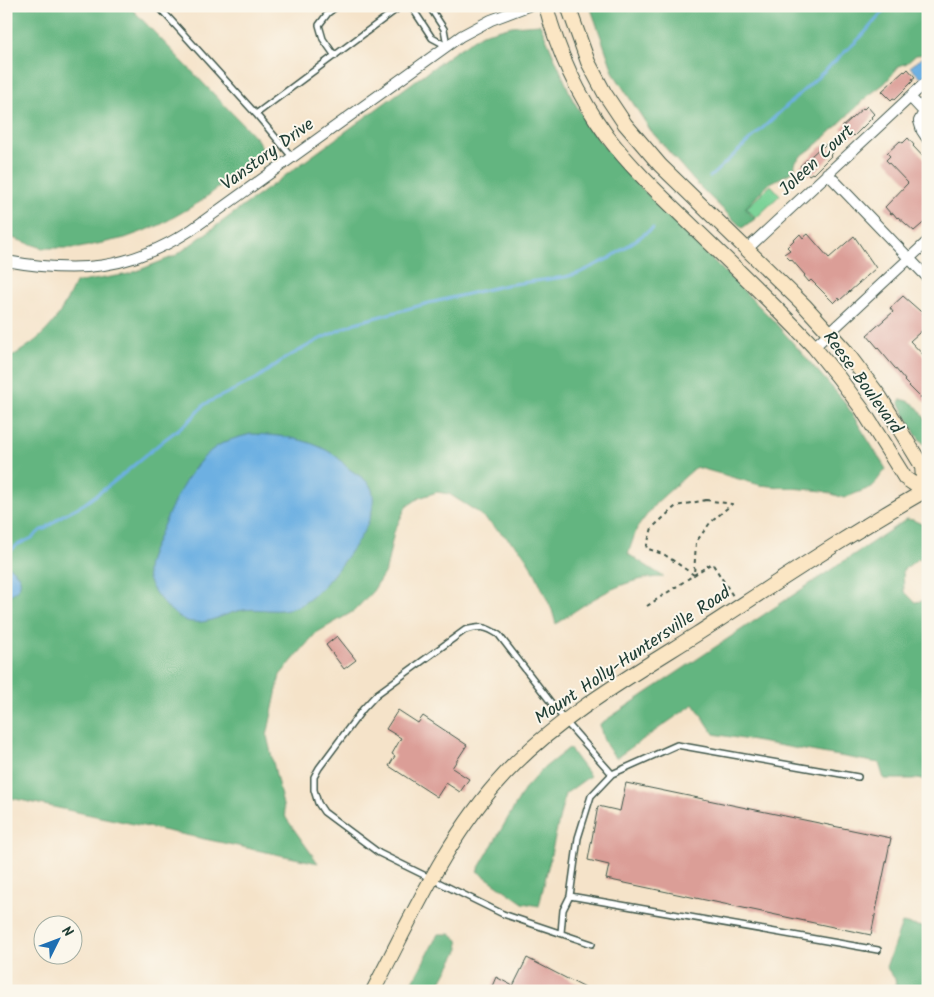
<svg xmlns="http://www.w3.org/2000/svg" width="934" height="997" font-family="Kalam,sans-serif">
  <rect width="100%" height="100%" fill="#fbf7ec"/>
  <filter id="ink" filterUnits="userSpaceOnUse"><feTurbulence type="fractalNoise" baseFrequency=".02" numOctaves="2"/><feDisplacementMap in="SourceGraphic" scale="10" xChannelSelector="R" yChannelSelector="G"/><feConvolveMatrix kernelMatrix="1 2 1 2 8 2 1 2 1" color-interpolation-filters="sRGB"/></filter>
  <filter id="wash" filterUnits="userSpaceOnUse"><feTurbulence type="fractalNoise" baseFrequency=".0096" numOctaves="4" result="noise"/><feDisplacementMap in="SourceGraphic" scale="20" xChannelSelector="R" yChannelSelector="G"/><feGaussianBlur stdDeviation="1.12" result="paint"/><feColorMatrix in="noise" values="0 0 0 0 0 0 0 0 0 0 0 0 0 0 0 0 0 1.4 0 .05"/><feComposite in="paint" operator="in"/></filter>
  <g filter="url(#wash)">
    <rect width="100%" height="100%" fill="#f5e3c9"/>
    <path fill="#7bd398" stroke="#4d8866" d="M771 185 780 195 756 218 746 208Z"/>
    <path fill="#64b580" stroke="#42795a" d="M6 6H129L257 139 264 152 200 202 160 225 125 238 79 248H43L6 236Z
      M590 6H928V54L916 55 907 63 899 66 885 83 868 96 819 143 800 157 794 164 795 168 792 172 770 183 745 208 755 219 742 228 695 182 651 131 614 74Z
      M540 24 573 100 594 134 621 166 658 205 771 318 844 401 886 469 872 487 844 498 823 491 760 485 696 467 656 503 637 528 628 554 664 577C622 577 589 601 556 624L552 610 535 573 522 551 476 511 449 494 437 492 419 498 406 507 394 532 386 570 373 591 354 611 316 633 280 675 267 736 286 818 318 863 6 797V360C45 337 56 325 75 283L129 274 175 256 456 51 482 34 512 26Z
      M900 400C914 398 926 416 928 429 929 435 928 442 928 449L916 435 899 402Z
      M907 519 913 520 928 527V558L918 559 903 570 904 591 915 602 928 600V779H884L879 763 714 734 694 704 616 758C606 746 602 740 600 724Z
      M569 748 590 776 565 794 539 906 523 903 477 871 526 787 544 768Z
      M902 923 928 928V991H897L895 979 886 967Z
      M438 934H450L458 940 459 949 436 991H408Z"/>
    <path fill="#6db0e2" stroke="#46768b" d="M922 58H928V85L910 67Z
      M251 434C281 435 313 439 337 457 341 460 344 465 348 468 358 476 371 480 373 494 376 518 358 541 345 559 334 574 315 599 298 606 278 615 258 606 238 611 221 615 206 626 187 621 172 616 149 590 147 574 146 563 153 549 158 538 170 509 189 465 216 447 226 440 240 437 251 434Z
      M6 565C24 575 26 588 6 597Z"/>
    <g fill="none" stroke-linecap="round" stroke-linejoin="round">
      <path stroke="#6db0e2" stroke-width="3" d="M710 177 861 37 888 6
        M6 555 17 545 32 538 41 530 45 529 63 515 84 504 115 481 164 440 188 422 205 404 256 379 284 359 322 338 355 323 429 303 506 285 565 277 579 273 610 258 653 228"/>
    </g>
    <g id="blocks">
      <path fill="#db9e97" d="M908 69 915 77 912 79 913 81 895 99 893 98 891 100 882 91 904 71 905 72Z
        M867 106 874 114 871 117 872 118 854 136 853 135 850 137 841 128 863 108 864 109Z
        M908 138 914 145 913 146 928 162V219L914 231 898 217 897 218 893 213 891 214 885 207 908 183 886 160 890 156 887 153 900 141 903 143Z
        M826 144 833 152 830 155 831 156 813 174 812 173 809 175 800 166 822 146 823 147Z
        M800 234 803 238 808 234 829 258 854 236 876 268 840 300 839 298 834 303 811 280 809 282 804 276 805 275 791 259 790 260 784 254 790 250 787 247Z
        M903 296 928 318V325L910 341 928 360 924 364 928 368V405L904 381 905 380 900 374 867 335 893 312 890 308Z
        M337 636 356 660 344 669 326 645Z
        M398 710 418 723 423 716 467 745 452 768 469 779 460 792 446 783 437 797 389 766 395 756 392 754 401 738 386 729Z
        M626 783 891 838 871 935 606 879 609 865 588 860 598 806 620 811Z
        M527 958 591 991H490L496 977 513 986Z"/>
    </g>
  </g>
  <g filter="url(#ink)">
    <use href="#blocks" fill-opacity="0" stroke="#3f564a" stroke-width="1"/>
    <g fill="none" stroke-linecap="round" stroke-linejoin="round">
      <defs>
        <path id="lane" d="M158 6 256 114
          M411 6 432 38 447 46
          M429 6 444 29 447 45
          M335 56 323 39 319 25 328 13 337 6
          M292 157 256 114 401 6
          M612 774 677 745 858 777
          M561 933 563 910 570 896
          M592 944 503 914 379 853 324 812 318 803 314 790V777L319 768 363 709 377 694 465 630C481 626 485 626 499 635L566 722 612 774 591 796 578 838 570 896 878 950"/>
        <path id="street" d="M910 97 924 112
          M928 110 924 112 919 121 922 131 928 140
          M827 173 928 278
          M747 249 923 85
          M6 261C78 274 129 270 191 230L461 36 491 20 528 6
          M814 347 928 241"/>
        <path id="secondary" d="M546 6C558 53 579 97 607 136 629 165 656 191 682 216 726 259 772 302 814 347L839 378 862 409 905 478 924 491
          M568 6 588 62 605 94 625 124 660 165 804 305 844 349 880 397 922 466 924 491
          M373 991C412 917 447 836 505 774 557 718 632 675 697 634 773 585 849 534 928 489"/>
      </defs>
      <use href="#lane" stroke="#3f564a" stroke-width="8"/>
      <use href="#street" stroke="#3f564a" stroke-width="12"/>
      <use href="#secondary" stroke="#3f564a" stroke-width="16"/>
      <path stroke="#3f564a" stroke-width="2" stroke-dasharray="4 4" stroke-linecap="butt" d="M706 500 732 504 710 523 696 542 694 575 665 555 646 548 652 528 676 506Z
        M647 606 712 563 733 596"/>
      <use href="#lane" stroke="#fff" stroke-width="5"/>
      <use href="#street" stroke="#fff" stroke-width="10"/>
      <use href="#secondary" stroke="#fbe6c4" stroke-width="14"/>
    </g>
  </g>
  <g text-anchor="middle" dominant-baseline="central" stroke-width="4" stroke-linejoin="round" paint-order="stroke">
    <g font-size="18" fill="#1f3d34" stroke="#fbf7ec">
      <text transform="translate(268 155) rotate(-36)">Vanstory Drive</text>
      <text transform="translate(817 161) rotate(-43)">Joleen Court</text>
      <text transform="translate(862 383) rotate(54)">Reese Boulevard</text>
      <text transform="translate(633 656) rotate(-34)">Mount Holly-Huntersville Road</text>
    </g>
  </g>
  <rect width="934" height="997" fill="none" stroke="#fbf7ec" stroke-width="25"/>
  <g transform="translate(58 940) rotate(48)"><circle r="24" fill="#fbf7ec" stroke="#a3ada2"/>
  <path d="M0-4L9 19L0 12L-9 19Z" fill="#1f6fb2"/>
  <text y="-8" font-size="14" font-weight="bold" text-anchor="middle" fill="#1f3d34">N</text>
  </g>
</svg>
